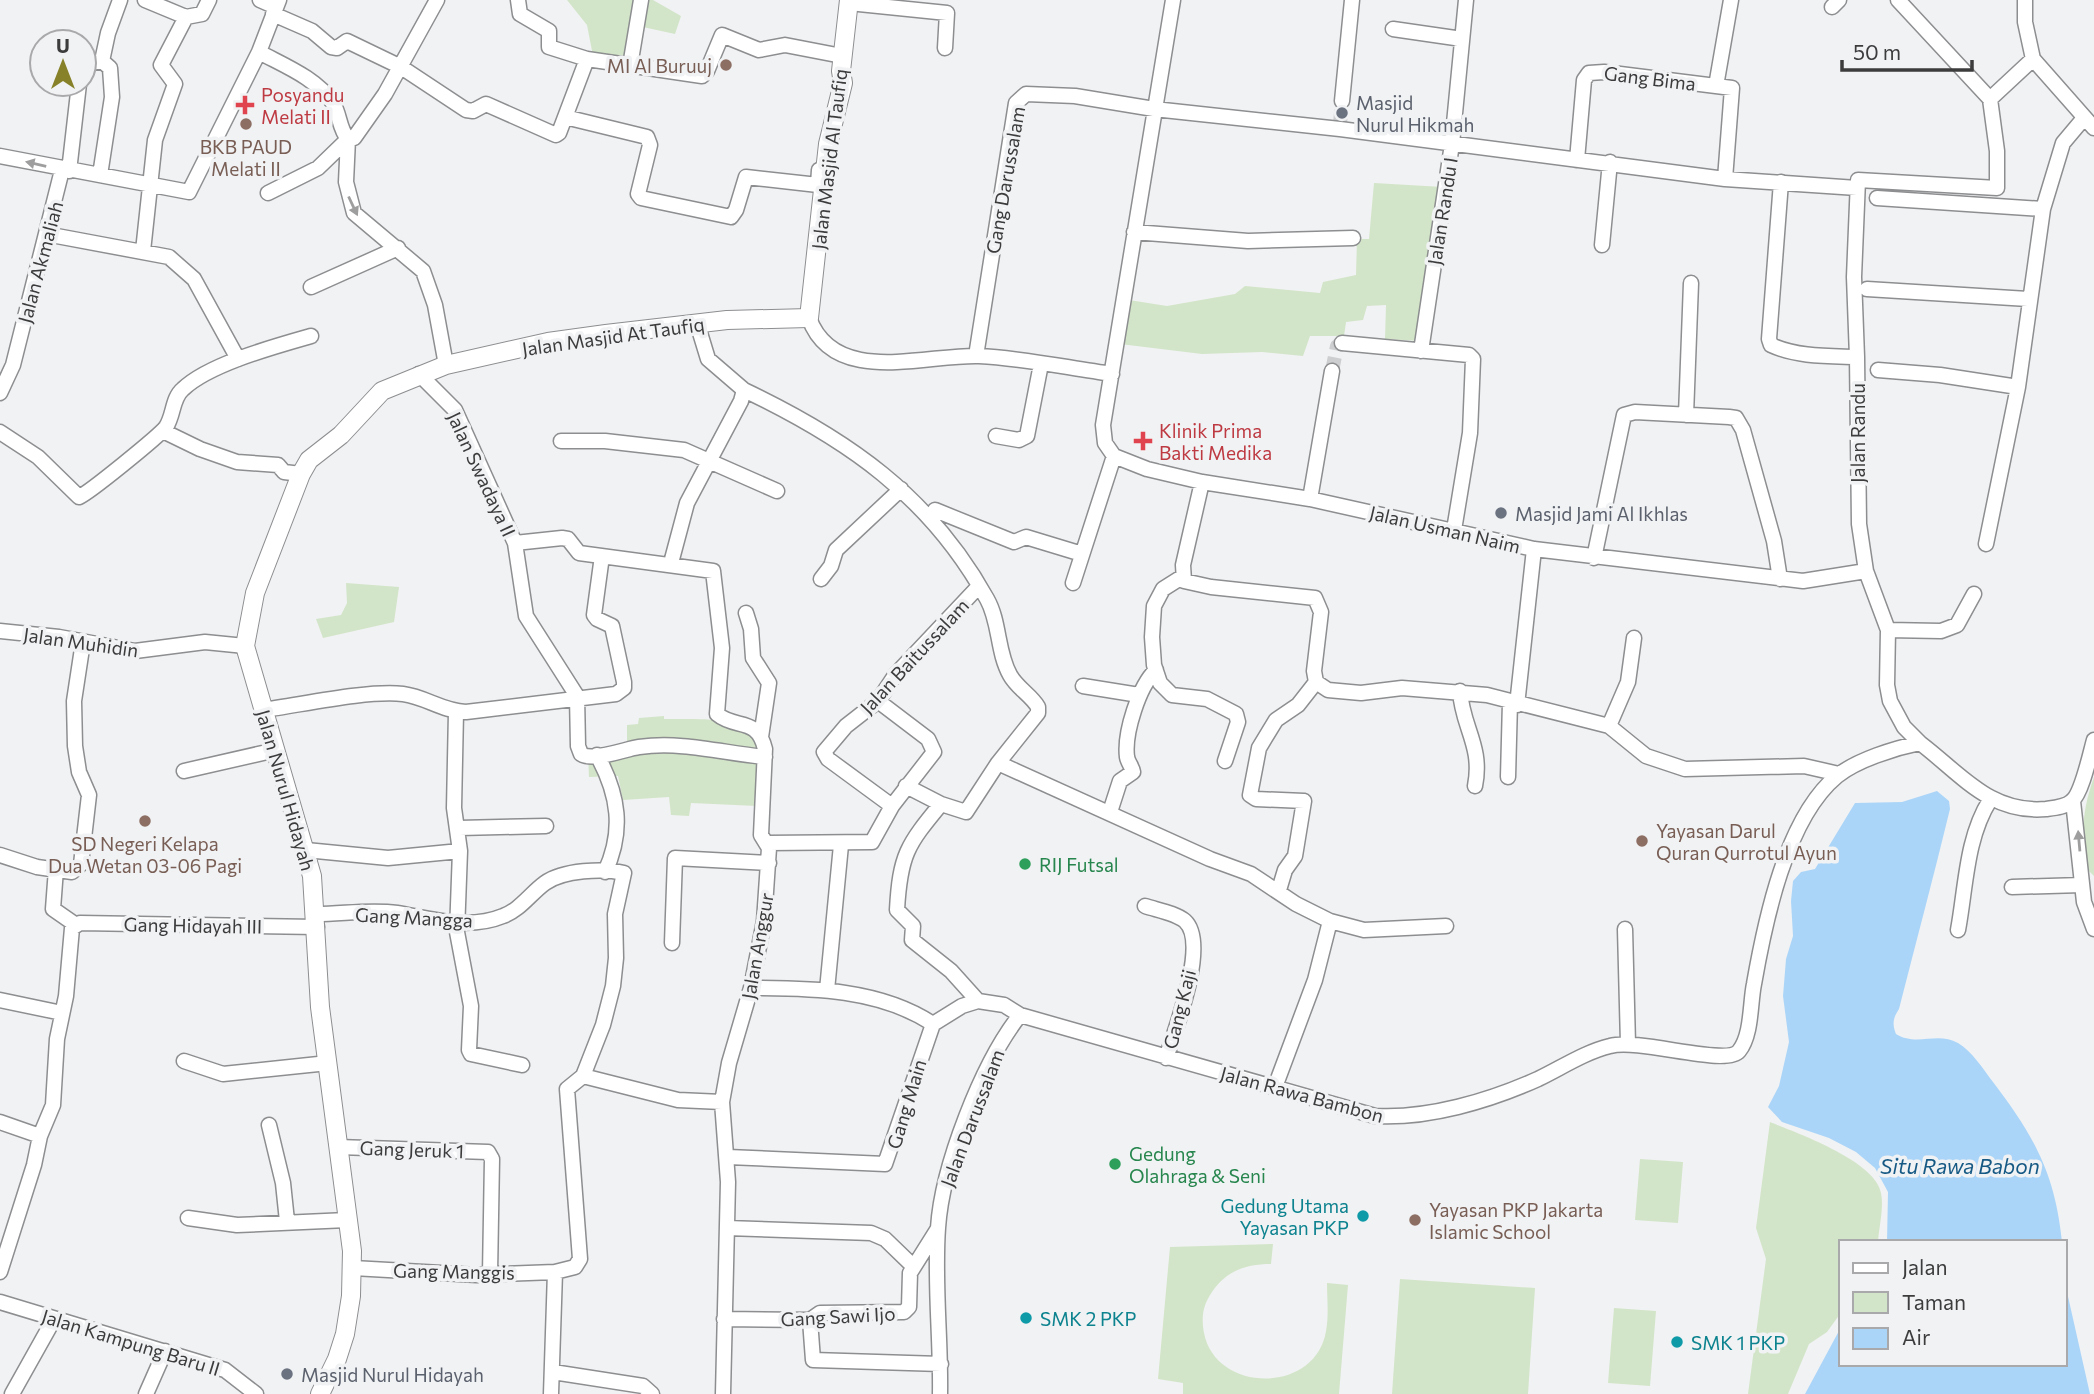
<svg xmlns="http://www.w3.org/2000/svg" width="2094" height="1394" font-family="Commissioner,sans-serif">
  <rect width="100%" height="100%" fill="#f1f2f4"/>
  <path fill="#d3e5c8" d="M567 0H653L681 16 675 34 643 27 633 62 593 56 587 25Z
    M1374 183 1443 187 1421 341 1385 339 1386 305 1367 306 1363 320 1346 322 1344 336H1310L1303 356 1262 352 1202 354 1120 344 1129 300 1167 306 1235 294 1245 286 1320 293 1323 282 1356 275 1357 239H1369Z
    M346 583 399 587 394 622 323 638 316 619 341 615 347 603Z
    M664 716V719C689 720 749 713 759 745 763 759 757 791 757 806L691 803 689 816 671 815 669 797 623 800 618 776 589 777 588 754 598 748 627 745V725L638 724 639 718Z
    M2094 777V876L2087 869C2082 832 2081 814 2094 777Z
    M1770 1122C1797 1133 1876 1161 1881 1193 1884 1207 1879 1227 1878 1242H1840V1314L1827 1332 1809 1344 1788 1394H1748L1766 1259 1756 1228Z
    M1640 1159 1683 1162 1678 1223 1635 1220Z
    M1273 1244 1271 1264C1246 1264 1226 1271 1212 1292 1203 1305 1201 1317 1204 1333 1216 1394 1316 1394 1326 1331 1329 1316 1327 1298 1327 1283L1348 1285 1339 1394H1183V1383L1158 1379 1170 1247Z
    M1400 1279 1535 1288 1528 1394H1392Z
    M1614 1308 1656 1311 1650 1386 1608 1383Z"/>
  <path fill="#abd5f8" d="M1937 791 1949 801 1950 809C1934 875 1916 942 1899 1009 1893 1018 1892 1024 1896 1034 1917 1047 1937 1031 1958 1043 1972 1051 1983 1069 1993 1082 2034 1136 2055 1173 2062 1242H1887L1888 1192 1875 1168 1856 1152 1829 1138 1782 1122 1768 1107 1779 1086 1789 1042 1783 996 1786 959 1793 936 1791 901 1793 881 1801 872 1815 869 1855 803 1902 802Z
    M2064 1263 2067 1292 2090 1394H1805L1840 1329V1364H2064Z"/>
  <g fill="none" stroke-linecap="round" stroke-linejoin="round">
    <path stroke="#cdcecf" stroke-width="14" stroke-dasharray="14 7" stroke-linecap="butt" d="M1340 124 1342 101
      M1332 371 1337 346 1342 343"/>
    <defs>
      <path id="minor" d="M145 0 186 17 202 14 209 0
        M260 0 276 7
        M518 0 520 14 549 31V47L587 59 702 76 707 71 722 35 759 50 785 45 842 56
        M1173 0 1103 425 1105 443 1114 456 1147 469 1202 482 1310 499 1534 549 1803 581 1866 571
        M1898 0 1990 99 2033 59
        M2025 0V22L2033 59 2094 128
        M849 3 947 13 945 48
        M1832 7 1839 0
        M273 14 312 31 331 47 337 48 347 41 401 67 466 110 473 111 486 104 556 135 559 133 587 59
        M1393 29 1462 39
        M259 52C285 66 316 78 333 103 340 114 339 129 348 139L346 182 354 213 423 271 435 305 446 365
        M102 61 108 33 120 0
        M84 64 102 61
        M630 66 641 0
        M1716 86 1731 0
        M1342 101 1352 0
        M565 117 647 137 650 145 638 194 641 198 731 217 736 210 746 177 818 185 819 170
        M0 156 189 192 259 52 279 0
        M1577 160 1584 80 1589 73 1604 72 1732 88 1725 179
        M69 171 79 84
        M100 175 112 97 110 68 102 61
        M1781 182 1769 339 1771 345C1797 357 1828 356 1857 357L1859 524 1866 571 1888 630 1887 685 1890 701 1904 727 1920 743
        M268 193 318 168 348 139 354 138 385 94 437 0
        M1877 198 2043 209
        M1134 232 1248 241 1353 238
        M46 234 169 257 194 279 238 359
        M1602 245 1610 162
        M143 251 155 140 175 84 161 65 186 17
        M311 287 398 248
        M1867 289 2028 299
        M809 318C834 387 926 354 979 356 1023 358 1068 368 1112 374
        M1342 343 1469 355 1473 359 1470 433 1454 530
        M1421 351 1452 144 1466 0
        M976 356 1016 103 1026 94 1075 96 1154 109 1340 129 1725 179 1857 188
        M1857 357 1854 277 1858 180 1997 188V151L1990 99
        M1878 370 1940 375 2018 387
        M419 374 455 410 515 543 526 616 577 696 578 746 581 754C593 762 625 749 639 747 682 741 723 753 765 757
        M744 390C847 439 930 496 987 599 1000 622 997 652 1010 675 1017 688 1031 695 1038 707V713L998 763 966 812 941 804C907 845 900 855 897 910L913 926 912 940 951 971 978 1001
        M0 393 13 365 62 170
        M1686 415 1691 283
        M163 431 200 449 237 462 278 465 284 472 301 474
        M0 432 38 457 79 497C89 493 159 436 166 427 174 415 172 398 183 389 209 364 276 346 311 336
        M996 436 1019 440 1027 436 1041 364
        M561 441H605L684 450 777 491
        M1202 482 1183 565 1184 581 1211 587 1315 598 1321 612 1314 671 1316 682 1328 690 1361 693 1402 688 1487 695 1609 726 1646 756 1685 769 1804 766 1839 774
        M1310 499 1332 371
        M935 510 1014 542 1026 537 1082 554
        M515 543 562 538 568 539 579 553 713 571 722 648 717 714C736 730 757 716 765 749L761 835 769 848 764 921 751 988 729 1063 722 1102 728 1182 723 1394
        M1986 544 2018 387 2043 209 2063 143 2084 118
        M1594 558 1624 415 1635 412 1729 417 1736 418 1743 430 1774 541 1780 579
        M671 563 687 503 741 401 744 390 708 359 697 323
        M1182 577 1163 589 1154 606 1152 637 1154 665 1160 683 1172 695 1207 699 1236 714 1238 722 1225 761
        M821 579 831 566 836 550 901 489
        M1073 583 1114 456
        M746 613 751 629 753 658 769 683 761 737
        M1888 630 1941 631 1957 625 1974 594
        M0 631 59 637 135 651 205 642 245 646
        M1083 686 1139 695
        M1460 691C1462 727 1483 746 1475 786
        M1517 705 1534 549
        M263 710C301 705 367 690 403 694 426 697 442 711 466 712L616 694 624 688V682L612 626 597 619 594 615 602 556
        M456 712 454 808 460 851 457 932 471 1006 469 1050 471 1054 522 1065
        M1609 726 1628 682 1634 638
        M597 755C619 795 624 831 605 872
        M998 763 1210 859 1251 874 1296 904 1330 921 1364 930 1446 926
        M184 771 276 750
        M1508 777 1510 702
        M906 786 941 804
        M2073 801 2084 902 2094 929
        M892 806 828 759 824 752 846 726 878 701 896 674 979 586
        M1110 812 1120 781 1133 772C1132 766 1128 763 1127 757 1124 733 1139 686 1156 670
        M459 828 546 826
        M768 843 872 842 892 806 934 752 928 739 878 701
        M306 850 388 858 460 851
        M0 855 37 867 72 872 81 864 89 795 79 772 75 746 74 701 83 642
        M56 869 53 909 76 925
        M2012 887 2082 885
        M1279 890 1285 870 1295 856 1304 801 1256 799 1250 795 1259 748 1276 720 1298 705 1316 682
        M1145 906C1157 910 1176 913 1185 921 1209 943 1175 1031 1166 1058
        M317 914C343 914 371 909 397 913 432 919 469 930 503 916 520 910 531 893 545 883 563 870 603 868 624 873L615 914 616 958 613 986 603 1025 583 1076
        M1625 929 1628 1044
        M1958 930C1966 887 1966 838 1990 800
        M672 943 675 858 769 863
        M751 988C812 988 880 989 933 1024
        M827 990 841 845
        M0 1000 62 1013
        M184 1061 223 1074 328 1063
        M1275 1087 1315 980 1330 921
        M0 1122 40 1136
        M269 1125 283 1183 287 1221
        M338 1147 488 1152 492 1159 490 1274
        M728 1157 885 1164 933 1024 962 1006 978 1001 1004 1005 1020 1015 1375 1116C1428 1119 1489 1101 1538 1079 1561 1068 1585 1052 1610 1046 1640 1038 1726 1067 1739 1051 1752 1035 1750 1003 1754 984 1765 921 1786 818 1837 776 1857 760 1895 748 1920 743 1961 774 1990 814 2046 809 2054 808 2066 807 2072 801 2082 793 2090 754 2094 740
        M188 1218 237 1225 347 1220
        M727 1228 871 1233 885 1239 913 1266
        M353 1268 477 1275 555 1272 551 1394
        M0 1272 34 1165 40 1136 53 1105 57 1039 66 996 72 928 80 923 317 927
        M555 1272 575 1267 580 1259 567 1089 583 1076 678 1100 722 1102
        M0 1302 225 1370 256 1394
        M724 1319 810 1320 820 1313 904 1312 909 1307 910 1273 937 1230
        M810 1320 813 1360 941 1364
        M553 1372 643 1386 652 1394
        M12 1394 54 1319
        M146 1394 165 1351
        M940 1394C941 1339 934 1283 938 1228 942 1166 982 1063 1020 1015"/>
      <path id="tertiary" d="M320 1394 337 1359 345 1334 351 1296 352 1251 320 1007 312 876 245 646 255 593 301 474 309 460 341 435 382 391 446 365 548 342 606 334 727 320 809 318 828 144 843 83 841 71 849 0"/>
    </defs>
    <use href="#minor" stroke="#8d8e90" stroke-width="17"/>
    <use href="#tertiary" stroke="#8d8e90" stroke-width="20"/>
    <use href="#minor" stroke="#fff" stroke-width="14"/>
    <use href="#tertiary" stroke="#fff" stroke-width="18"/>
  </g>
  <defs><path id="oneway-solid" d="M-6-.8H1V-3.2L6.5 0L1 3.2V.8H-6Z" transform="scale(1.75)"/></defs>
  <g fill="#9e9e9e">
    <use href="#oneway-solid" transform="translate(36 164) rotate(-167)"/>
    <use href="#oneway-solid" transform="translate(353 206) rotate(65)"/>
    <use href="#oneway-solid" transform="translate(2079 841) rotate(-95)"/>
  </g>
  <g fill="#8d6e63" stroke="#f1f2f4" stroke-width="2.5">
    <circle cx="726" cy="65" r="7"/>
    <circle cx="246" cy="124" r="7"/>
    <circle cx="145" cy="821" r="7"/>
    <circle cx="1642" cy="841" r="7"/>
    <circle cx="1415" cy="1220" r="7"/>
  </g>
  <g fill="#e0444e" stroke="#f1f2f4" stroke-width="2.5">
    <path d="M241.5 94.5h7v7h7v7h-7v7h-7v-7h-7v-7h7z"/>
    <path d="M1139.5 430.5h7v7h7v7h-7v7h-7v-7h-7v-7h7z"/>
  </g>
  <g fill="#6b7280" stroke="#f1f2f4" stroke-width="2.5">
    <circle cx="1342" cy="113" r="7"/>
    <circle cx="1501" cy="513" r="7"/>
    <circle cx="287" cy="1374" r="7"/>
  </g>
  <g fill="#2e9e5b" stroke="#f1f2f4" stroke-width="2.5">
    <circle cx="1025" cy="864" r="7"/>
    <circle cx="1115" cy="1164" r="7"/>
  </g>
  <g fill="#0f9aa8" stroke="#f1f2f4" stroke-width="2.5">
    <circle cx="1363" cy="1216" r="7"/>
    <circle cx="1026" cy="1318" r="7"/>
    <circle cx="1677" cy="1342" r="7"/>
  </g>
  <g text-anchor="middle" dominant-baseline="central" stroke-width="7" stroke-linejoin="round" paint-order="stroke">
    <g font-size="19" fill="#785e54" stroke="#f1f2f4">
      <text x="712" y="65" text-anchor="end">MI Al Buruuj</text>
      <text x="246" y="146">BKB PAUD<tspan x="246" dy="22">Melati II</tspan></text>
      <text x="1656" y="830" text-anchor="start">Yayasan Darul<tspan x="1656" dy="22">Quran Qurrotul Ayun</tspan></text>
      <text x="145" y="843">SD Negeri Kelapa<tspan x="145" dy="22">Dua Wetan 03-06 Pagi</tspan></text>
      <text x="1429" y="1209" text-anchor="start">Yayasan PKP Jakarta<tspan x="1429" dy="22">Islamic School</tspan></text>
    </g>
    <g font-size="19" fill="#3c3c3d" stroke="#f1f2f4">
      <text transform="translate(1650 78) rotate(7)">Gang Bima</text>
      <text transform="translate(829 159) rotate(-83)">Jalan Masjid Al Taufiq</text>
      <text transform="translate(1005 180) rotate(-80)">Gang Darussalam</text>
      <text transform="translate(1442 211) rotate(-81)">Jalan Randu I</text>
      <text transform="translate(40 262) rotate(-75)">Jalan Akmaliah</text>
      <text transform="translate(613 336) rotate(-8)">Jalan Masjid At Taufiq</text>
      <text transform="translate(1857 433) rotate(-90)">Jalan Randu</text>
      <text transform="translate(482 474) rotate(65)">Jalan Swadaya II</text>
      <text transform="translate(1445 529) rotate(13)">Jalan Usman Naim</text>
      <text transform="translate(81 642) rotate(8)">Jalan Muhidin</text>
      <text transform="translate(914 656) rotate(-47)">Jalan Baitussalam</text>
      <text transform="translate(286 790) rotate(74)">Jalan Nurul Hidayah</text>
      <text transform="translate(414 917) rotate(3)">Gang Mangga</text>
      <text transform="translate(193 925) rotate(1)">Gang Hidayah III</text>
      <text transform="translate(757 946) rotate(-80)">Jalan Anggur</text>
      <text transform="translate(1179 1009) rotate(-76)">Gang Kaji</text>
      <text transform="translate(1302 1094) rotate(15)">Jalan Rawa Bambon</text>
      <text transform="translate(906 1104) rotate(-73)">Gang Main</text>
      <text transform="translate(972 1118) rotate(-69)">Jalan Darussalam</text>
      <text transform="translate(412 1149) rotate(2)">Gang Jeruk 1</text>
      <text transform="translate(454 1271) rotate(1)">Gang Manggis</text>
      <text transform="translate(838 1316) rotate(-3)">Gang Sawi Ijo</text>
      <text transform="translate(131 1342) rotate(17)">Jalan Kampung Baru II</text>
    </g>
    <g font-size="19" fill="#be3a42" stroke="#f1f2f4" text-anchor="start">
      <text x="261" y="94">Posyandu<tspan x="261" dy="22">Melati II</tspan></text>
      <text x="1159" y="430">Klinik Prima<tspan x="1159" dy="22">Bakti Medika</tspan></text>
    </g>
    <g font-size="19" fill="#5b616d" stroke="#f1f2f4" text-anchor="start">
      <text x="1356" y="102">Masjid<tspan x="1356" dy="22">Nurul Hikmah</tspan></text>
      <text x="1515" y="513">Masjid Jami Al Ikhlas</text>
      <text x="301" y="1374">Masjid Nurul Hidayah</text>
    </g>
    <g font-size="19" fill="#27864d" stroke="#f1f2f4" text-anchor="start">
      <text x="1039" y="864">RIJ Futsal</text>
      <text x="1129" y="1153">Gedung<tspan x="1129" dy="22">Olahraga &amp; Seni</tspan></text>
    </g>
    <g font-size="19" fill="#0d838f" stroke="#f1f2f4" text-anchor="start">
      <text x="1349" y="1205" text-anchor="end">Gedung Utama<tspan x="1349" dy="22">Yayasan PKP</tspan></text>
      <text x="1040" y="1318">SMK 2 PKP</text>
      <text x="1691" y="1342">SMK 1 PKP</text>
    </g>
    <g font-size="21" font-style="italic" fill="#165984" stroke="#f1f2f4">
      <text x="1960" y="1165">Situ Rawa Babon</text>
    </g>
  </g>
  <rect x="1839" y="1240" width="228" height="126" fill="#f1f2f4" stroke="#a9a9ab" stroke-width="2"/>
  <rect x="1853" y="1263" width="35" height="10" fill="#ffffff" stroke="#a9a9ab" stroke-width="2"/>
  <text x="1902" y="1275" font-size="21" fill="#3c3c3d">Jalan</text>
  <rect x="1853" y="1292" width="35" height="21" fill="#d3e5c8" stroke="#a9a9ab" stroke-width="2"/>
  <text x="1902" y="1310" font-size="21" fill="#3c3c3d">Taman</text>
  <rect x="1853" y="1328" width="35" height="21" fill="#abd5f8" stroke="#a9a9ab" stroke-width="2"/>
  <text x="1902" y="1345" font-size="21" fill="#3c3c3d">Air</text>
  <g transform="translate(63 63)"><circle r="33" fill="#f1f2f4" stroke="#a9a9ab" stroke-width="2"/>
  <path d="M0-5L12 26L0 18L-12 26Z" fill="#87822a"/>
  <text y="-10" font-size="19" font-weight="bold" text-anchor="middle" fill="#3c3c3d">U</text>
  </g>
  <path d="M1842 60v10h130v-10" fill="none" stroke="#3c3c3d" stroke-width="3.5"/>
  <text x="1853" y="60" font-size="21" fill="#3c3c3d" stroke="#f1f2f4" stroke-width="5" paint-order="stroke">50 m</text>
</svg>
